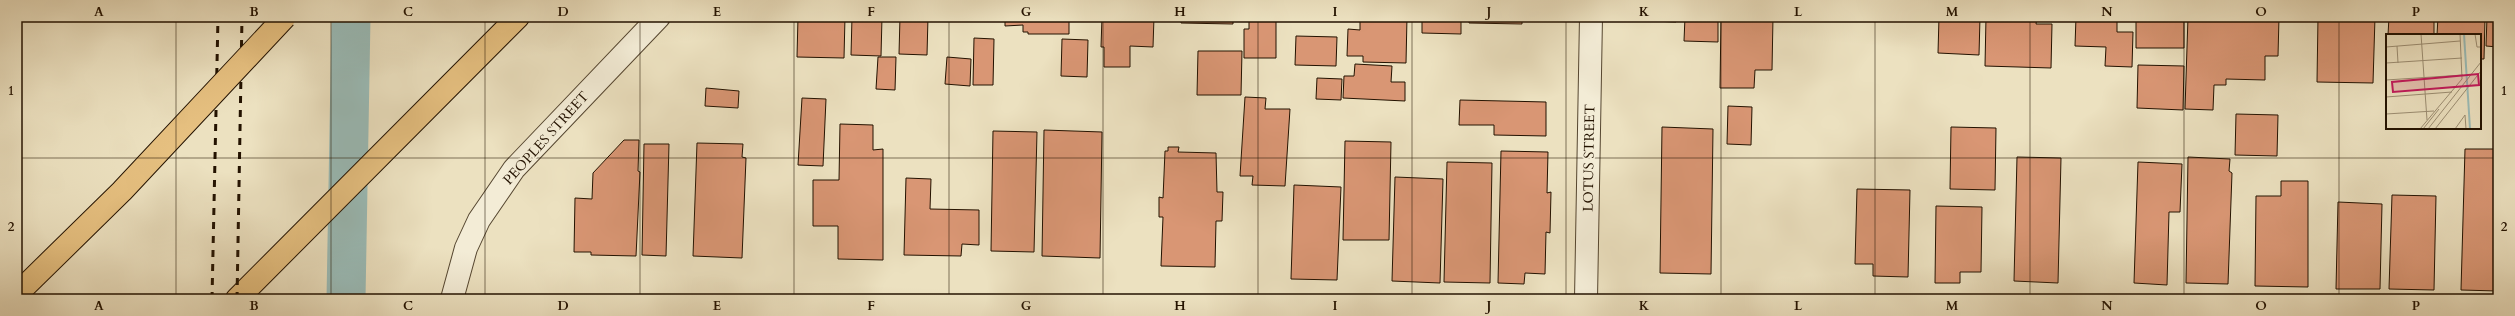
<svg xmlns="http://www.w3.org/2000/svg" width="2515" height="316" font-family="Cardo,serif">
  <rect width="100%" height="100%" fill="#ece1c0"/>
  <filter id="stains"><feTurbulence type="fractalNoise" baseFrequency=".005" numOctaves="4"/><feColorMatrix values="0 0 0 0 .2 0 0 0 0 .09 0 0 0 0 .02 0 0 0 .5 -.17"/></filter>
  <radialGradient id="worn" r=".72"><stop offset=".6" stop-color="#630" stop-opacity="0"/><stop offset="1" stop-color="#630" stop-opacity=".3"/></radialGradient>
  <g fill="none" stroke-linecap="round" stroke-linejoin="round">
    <path stroke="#9abcb8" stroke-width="39" d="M346 299 351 17"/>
  </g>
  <path fill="#d99674" stroke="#231200" d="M798 17H845L844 58 797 57Z
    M852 17H882L881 56 851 55Z
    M900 17H928L927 55 899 54Z
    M1005 17H1069V34H1028V32H1023V25L1005 26Z
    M1102 17H1154L1153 47 1130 46V67H1104V47H1101Z
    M1181 17H1233V24L1181 23Z
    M1249 17H1276V58H1244V29H1249Z
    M1360 17H1407L1406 63 1363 62V56H1347L1348 29 1360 30Z
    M1422 17H1461V34L1422 33Z
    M1469 17H1522V24L1469 23Z
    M1629 17H1677L1676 22 1629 20Z
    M1685 17H1718V42L1684 41Z
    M1721 17H1773L1772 70H1755L1754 88H1720Z
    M1939 17H1980L1979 55 1938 53Z
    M1986 17H2037L2036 24H2052L2051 68 1985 66Z
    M2076 17H2117V32H2133L2132 67 2105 66 2106 47 2075 46Z
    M2136 17H2184V48H2136Z
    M2188 17H2279L2278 56H2265V80L2226 79V85H2214L2213 110 2185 109Z
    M2318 17H2375L2373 83 2317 82Z
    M2389 17H2434V35H2388Z
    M2438 17H2485L2484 59H2480V35H2437Z
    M2487 17H2498V47L2486 46Z
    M1296 36 1337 37 1336 66 1295 65Z
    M974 38 994 39 993 85H973Z
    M1062 39 1088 40 1087 77 1061 76Z
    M1198 51H1242L1241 95H1197Z
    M878 57H896L895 90 876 89Z
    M947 57 971 59 970 86 945 84Z
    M1355 64 1392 66 1391 82H1405V101L1343 98 1344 76H1354Z
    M2138 65 2184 66 2183 110 2137 108Z
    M1317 78 1342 79 1341 100 1316 99Z
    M706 88 739 91 738 108 705 106Z
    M1245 97 1266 98 1265 109H1290L1285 186 1252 185 1253 176H1240Z
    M802 98 826 99 823 166 798 165Z
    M1460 100 1546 102V136L1494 135V125H1459Z
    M1728 106 1752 107 1751 145 1727 144Z
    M2236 114 2278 115 2277 156 2235 155Z
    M840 124 873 125V150L883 149V260L838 259V226H813V180H839Z
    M1662 127 1713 129 1711 274 1660 273Z
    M1951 127 1996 128 1995 190 1950 189Z
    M1044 130 1102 132 1100 258 1042 256Z
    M993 131 1037 132 1034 252 991 251Z
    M624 140H639L638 171 640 172 636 256 591 255V252H574L575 198 592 199 593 173Z
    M1345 141 1391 142 1389 240H1343Z
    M697 143 743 144 742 157 746 158 742 258 693 256Z
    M644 144H669L666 256 642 255Z
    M1168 147H1179L1178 152 1216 153 1217 192H1223L1222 221H1216L1215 267 1161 266 1163 217H1159V197L1163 198 1165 151H1168Z
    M2465 149H2498V291L2461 290Z
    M1501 151 1548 152 1547 193 1551 192 1550 233 1546 232 1545 274 1525 273 1524 284 1498 283Z
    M2017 157 2061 158 2058 283 2014 281Z
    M2188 157 2230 159 2229 171 2232 173 2228 284 2186 283Z
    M1447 162 1492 163 1490 283 1444 282Z
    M2138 162 2182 164 2180 212H2169L2167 285 2134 283Z
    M1395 177 1443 179 1440 283 1392 281Z
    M906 178 931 179 930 209 979 210V245L962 244 961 256 904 255Z
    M2281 181H2308V287L2255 286 2256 196H2281Z
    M1294 185 1341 187 1337 280 1291 279Z
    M1857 189 1910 190 1908 277 1873 276V264H1855Z
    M2392 195 2436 196 2434 290 2389 289Z
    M2338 202 2382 204 2380 289H2336Z
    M1936 206 1982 207 1981 272H1960V283H1935Z"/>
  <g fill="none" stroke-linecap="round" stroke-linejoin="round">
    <defs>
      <path id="street" d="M452 299 466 248 479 220 514 169 659 17
        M1586 299 1591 17"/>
      <path id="highway" d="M237 299 518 17"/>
    </defs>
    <use href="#street" stroke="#554630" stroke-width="24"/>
    <use href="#highway" stroke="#231200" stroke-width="24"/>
    <use href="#street" stroke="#f3ecd6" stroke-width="22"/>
    <use href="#highway" stroke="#e6c080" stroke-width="22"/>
    <path stroke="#231200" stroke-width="3" stroke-dasharray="7 7" stroke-linecap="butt" d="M212 299 218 17
      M237 299 242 17"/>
    <defs>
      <path id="highway-bridge" d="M17 294 122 191 285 17"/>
    </defs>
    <use href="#highway-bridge" stroke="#231200" stroke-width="24" stroke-linecap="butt"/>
    <use href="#highway-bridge" stroke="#e6c080" stroke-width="22"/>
  </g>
  <path fill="none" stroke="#231200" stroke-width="1" stroke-opacity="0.55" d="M176 17V299M331 17V299M485 17V299M640 17V299M794 17V299M949 17V299M1103 17V299M1258 17V299M1412 17V299M1566 17V299M1721 17V299M1875 17V299M2030 17V299M2184 17V299M2339 17V299M17 158H2498"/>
  <g text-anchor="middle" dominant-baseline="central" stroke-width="3.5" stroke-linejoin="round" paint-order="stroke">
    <g font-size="14" fill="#231200" stroke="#f3ecd6">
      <text transform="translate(546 138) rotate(-48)">PEOPLES STREET</text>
      <text transform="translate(1589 158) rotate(-89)">LOTUS STREET</text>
    </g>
  </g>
  <g transform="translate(2386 34)">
    <rect width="95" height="95" fill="#ece1c0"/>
    <path fill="none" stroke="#9abcb8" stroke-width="2" d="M78 0 84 95"/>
    <path fill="none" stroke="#9c8e73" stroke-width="1" d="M35 0 41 86M89 0 91 13H95M11 12 12 29M0 13 74 7M0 29 76 24M0 46 77 41M0 63 66 58M0 80 48 77M79 81 80 95M34 95 76 45 74 0M37 95 53 75M42 95 95 28M49 95 95 37M69 95 79 81"/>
    <path fill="#c2185b" fill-opacity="0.15" stroke="#c2185b" stroke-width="2" d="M92 40 93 51 7 58 6 48Z"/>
    <rect width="95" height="95" fill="none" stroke="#231200" stroke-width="2"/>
  </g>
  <rect width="2515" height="316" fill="none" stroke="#ece1c0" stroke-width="44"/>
  <rect x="22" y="22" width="2471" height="272" fill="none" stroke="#231200" stroke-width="1.5"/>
  <g font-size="13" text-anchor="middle" font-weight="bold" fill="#231200">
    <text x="99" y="16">A</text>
    <text x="254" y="16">B</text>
    <text x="408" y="16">C</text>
    <text x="563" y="16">D</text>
    <text x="717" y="16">E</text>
    <text x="871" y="16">F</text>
    <text x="1026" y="16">G</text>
    <text x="1180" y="16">H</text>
    <text x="1335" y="16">I</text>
    <text x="1489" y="16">J</text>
    <text x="1644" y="16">K</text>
    <text x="1798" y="16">L</text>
    <text x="1952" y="16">M</text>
    <text x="2107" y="16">N</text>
    <text x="2261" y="16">O</text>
    <text x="2416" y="16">P</text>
    <text x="11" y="95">1</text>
    <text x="2504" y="95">1</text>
    <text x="11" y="231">2</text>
    <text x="2504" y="231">2</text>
    <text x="99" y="310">A</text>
    <text x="254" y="310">B</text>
    <text x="408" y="310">C</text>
    <text x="563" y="310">D</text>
    <text x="717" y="310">E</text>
    <text x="871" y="310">F</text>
    <text x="1026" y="310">G</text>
    <text x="1180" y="310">H</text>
    <text x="1335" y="310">I</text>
    <text x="1489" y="310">J</text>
    <text x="1644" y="310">K</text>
    <text x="1798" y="310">L</text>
    <text x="1952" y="310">M</text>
    <text x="2107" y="310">N</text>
    <text x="2261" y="310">O</text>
    <text x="2416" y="310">P</text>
  </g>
  <rect width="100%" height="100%" filter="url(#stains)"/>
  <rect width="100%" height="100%" fill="url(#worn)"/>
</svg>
